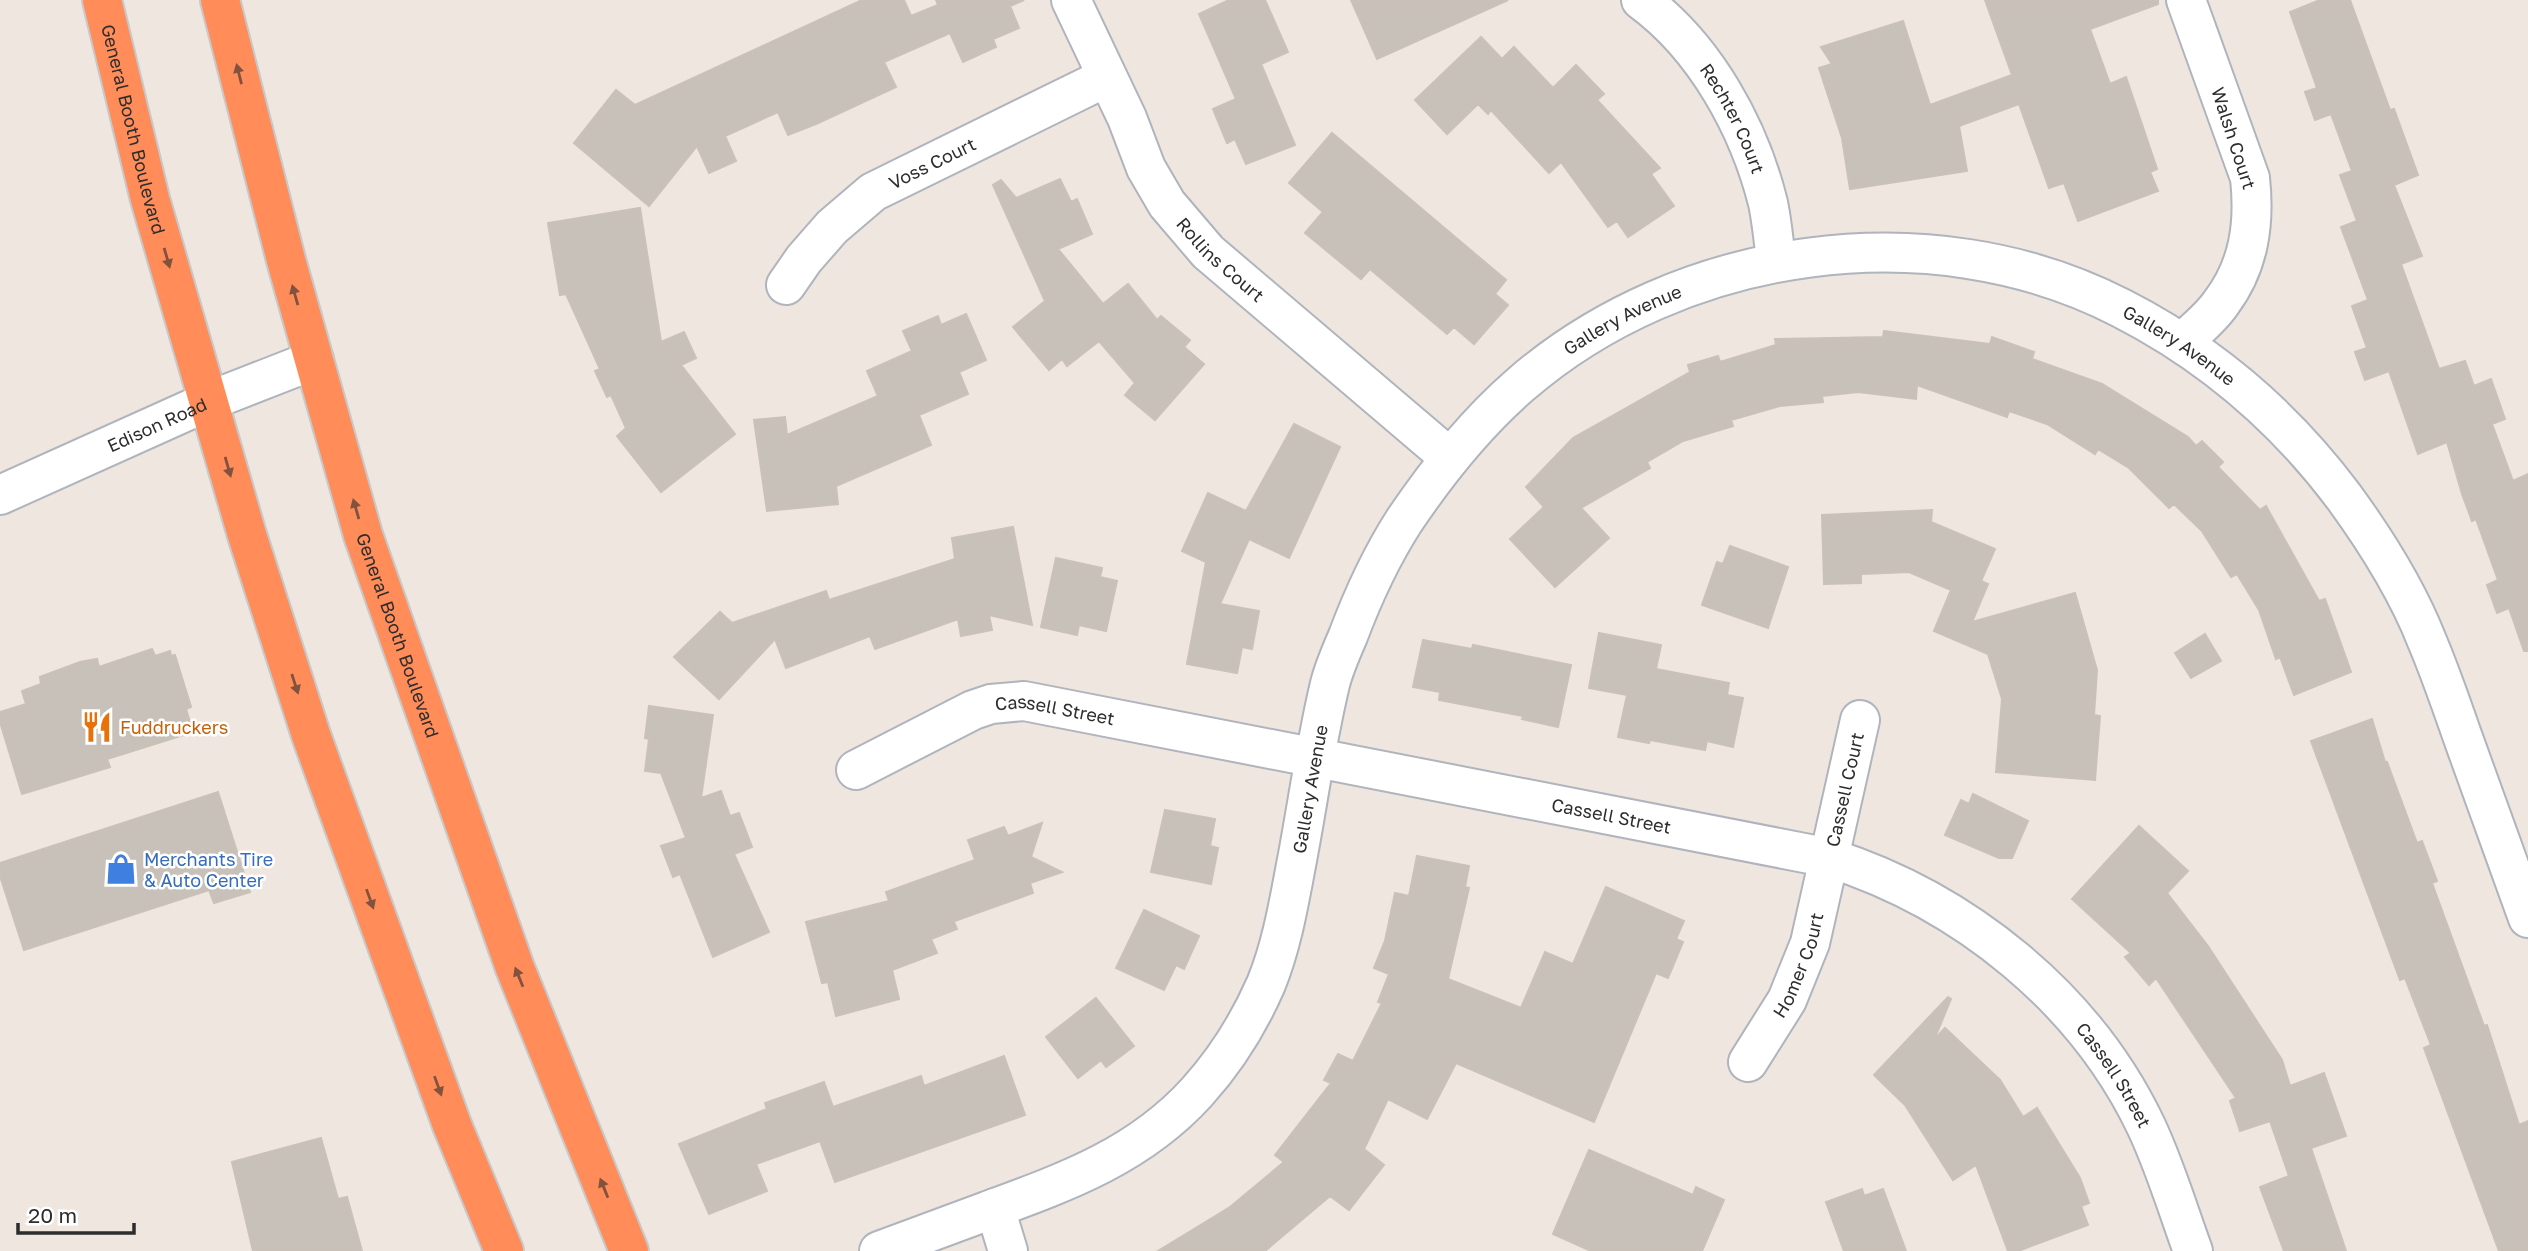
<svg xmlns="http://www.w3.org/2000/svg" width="2528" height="1251" font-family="'Golos Text',sans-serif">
  <rect width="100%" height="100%" fill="#eee6df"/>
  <path fill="#c7c1ba" stroke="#cac1b8" stroke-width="2" d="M862 0H904L911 16 938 5 936 0H1024L1010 6 1019 28 993 39 996 47 963 62 950 33 884 62 896 87 816 124 788 135 778 112 725 136 736 161 709 173 697 146 649 206 574 143 616 90 635 105Z
    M1229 0H1265L1288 52 1261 64 1295 145 1246 164 1235 139 1227 143 1213 109 1236 99 1199 14Z
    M1351 0H1508L1377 59Z
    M1985 0H2158V4L2090 29 2110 84 2126 77 2157 169 2150 172 2158 191 2078 221 2064 183 2049 188 2019 104 1959 126 1967 171 1850 189 1842 138 1819 68 1832 64 1821 47 1903 21 1930 105 2012 75Z
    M2320 0H2350L2390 110 2394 109 2418 175 2394 185 2422 256 2401 264 2439 369 2465 361 2474 386 2491 379 2505 419 2492 424 2513 481 2528 474V651H2524L2509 608 2497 613 2487 585 2498 580 2476 519 2472 521 2462 494 2447 442 2418 454 2389 371 2365 380 2355 352 2367 348 2352 306 2368 300 2341 227 2357 221 2340 175 2352 171 2331 114 2315 120 2305 92 2317 88 2290 12Z
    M1481 37 1502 59 1514 47 1553 88 1576 65 1604 94 1597 100 1660 168 1651 174 1674 206 1628 237 1617 221 1608 227 1561 162 1549 173 1491 110 1488 114 1478 104 1447 134 1415 100Z
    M1332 133 1506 280 1495 294 1508 305 1474 344 1454 327 1447 334 1370 269 1361 279 1305 233 1323 212 1289 183Z
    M1060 179 1071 202 1077 199 1092 234 1058 249 1103 304 1128 284 1157 320 1161 316 1190 340 1184 347 1204 364 1155 420 1125 395 1135 383 1099 341 1067 366 1062 359 1049 370 1013 327 1045 301 993 185 1001 180 1016 198Z
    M640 208 661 342 684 332 696 358 681 365 735 434 661 492 617 436 626 428 611 395 607 397 595 371 600 369 566 294 560 295 548 223Z
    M966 314 986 360 959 372 968 394 919 415 931 445 836 486 838 504 767 511 754 420 785 417 787 435 878 396 867 371 912 351 903 331 938 316 941 325Z
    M1884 331 1990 344 1992 337 2034 352 2032 359 2102 384 2188 437 2196 446 2202 441 2223 462 2218 467 2260 510 2266 506 2319 601 2325 599 2351 672 2294 695 2280 657 2276 659 2259 610 2237 574 2231 577 2202 531 2174 504 2169 508 2129 468 2098 449 2095 454 2047 424 2009 411 2007 417 1917 385 1916 399 1858 392 1822 396 1823 402 1780 406 1731 420 1733 426 1683 441 1647 462 1650 468 1581 508 1609 538 1555 587 1510 539 1544 507 1526 487 1573 438 1690 372 1688 365 1718 356 1720 362 1776 345 1775 339 1883 337Z
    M1294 424 1340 447 1289 558 1249 539 1220 604 1259 611 1252 649 1242 647 1237 673 1187 664 1206 562 1182 551 1208 493 1246 511Z
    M1932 510 1931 522 1995 549 1981 581 1988 584 1972 622 2075 593 2097 670 2094 715 2100 716 2095 780 1996 772 2002 699 1988 654 1934 631 1951 590 1909 572 1861 574V583L1824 584 1822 515Z
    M1013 527 1032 625 989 615 992 630 961 636 958 619 875 649 870 636 786 668 775 639 719 699 674 657 720 612 732 623 826 591 829 600 955 559 952 538Z
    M1730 546 1788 567 1768 628 1702 605 1717 562 1723 564Z
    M1056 558 1102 568 1100 577 1117 581 1106 631 1079 625 1077 635 1041 627Z
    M1599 633 1661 645 1656 669 1729 683 1727 695 1743 698 1733 747 1707 741 1705 750 1650 740 1649 743 1618 737 1627 695 1589 688Z
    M2205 634 2221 661 2191 678 2175 653Z
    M1423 640 1472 649 1473 645 1571 665 1558 727 1522 719 1523 716 1439 700 1440 692 1413 687Z
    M152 649 155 656 170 651 171 656 175 655 191 707 186 709 193 732 107 759 110 767 22 794 0 722V712L26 704 22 691 41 684 40 677 80 662 97 659 99 667Z
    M649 706 713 715 701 798 721 791 730 816 739 813 752 847 734 854 769 932 713 957 680 874 673 877 661 846 686 838 661 773 645 771 649 739 645 738Z
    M2372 719 2385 762H2387L2417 843 2422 841 2437 881 2432 883 2484 1026 2487 1025 2519 1125 2528 1121V1251H2499L2424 1048 2431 1045 2405 978 2400 980 2311 741Z
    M218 792 250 892 214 903 209 890 24 950 0 876V863Z
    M1973 794 2028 821 2012 858H1999L1945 835 1961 800 1969 804Z
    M1165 810 1215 819 1210 846 1218 848 1211 884 1151 872Z
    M1042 823 1031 857 1062 872 1030 883 1033 893 955 921 953 920 957 929 931 939 937 953 892 970 899 999 836 1016 828 982 822 983 806 922 889 901 886 892 975 860 968 840 1004 827 1008 836Z
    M2139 826 2188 871 2167 893 2208 946 2282 1060 2290 1086 2324 1073 2346 1136 2311 1148 2346 1251H2284L2260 1187 2289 1176 2270 1121 2240 1131 2230 1101 2236 1098 2156 978 2149 985 2125 957 2131 953 2072 899Z
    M1417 856 1469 866 1465 887 1469 888 1448 979 1521 1008 1545 952 1573 964 1606 887 1684 921 1676 939 1683 942 1668 978 1656 973 1594 1122 1456 1063 1427 1119 1388 1099 1364 1149 1384 1165 1349 1210 1330 1196 1265 1251H1158L1230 1207 1284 1162 1275 1155 1331 1083 1324 1080 1338 1054 1353 1061 1382 1003 1378 1002 1389 974 1374 968 1385 941 1395 893 1409 896Z
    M1144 910 1199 936 1184 969 1176 965 1164 990 1116 968Z
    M1948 997 1951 999 1934 1040 1945 1028 2000 1080 2023 1117 2037 1108 2080 1178 2089 1203 2081 1206 2088 1225 2018 1251H2008L1976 1165 1953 1180 1905 1105 1874 1075Z
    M1096 998 1134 1046 1106 1067 1101 1060 1078 1078 1046 1037Z
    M1004 1056 1025 1115 835 1182 820 1141 756 1164 767 1191 709 1214 679 1144 767 1109 765 1103 824 1082 833 1107 921 1076 924 1086Z
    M321 1138 338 1199 347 1197 362 1251H253L232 1162Z
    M1589 1150 1693 1195 1696 1187 1724 1200 1702 1251H1591L1553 1234Z
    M1862 1189 1864 1196 1883 1189 1906 1251H1844L1826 1202Z"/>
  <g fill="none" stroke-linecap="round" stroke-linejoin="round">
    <defs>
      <g id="minor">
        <path id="s1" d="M1071 0 1127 118 1146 168 1167 204 1208 252 1450 458"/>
        <path id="s2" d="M1641 0C1705 47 1749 127 1768 203 1772 222 1774 243 1776 262"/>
        <path id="s3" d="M786 285 804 259 832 227 873 192 1107 77"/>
        <path d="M2183 342C2195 330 2211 318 2221 303 2249 266 2255 224 2250 178L2186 0"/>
        <path id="s4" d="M0 495 209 401 314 360"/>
        <path id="s5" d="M856 770 973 710 991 704 1024 701 1830 858C1964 901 2085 998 2146 1126 2165 1166 2178 1210 2193 1251"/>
        <path id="s6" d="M1748 1062 1787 1000 1810 943 1860 720"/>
        <path d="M995 1208 1008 1251"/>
        <path id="s7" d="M879 1251C915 1238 951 1224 987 1211 1066 1182 1139 1156 1197 1092 1225 1061 1249 1023 1266 984 1282 945 1289 902 1297 860 1308 802 1316 742 1330 684 1334 668 1341 652 1348 636 1363 596 1381 557 1404 521 1437 472 1475 424 1520 385 1680 246 1931 210 2121 308 2209 353 2285 418 2344 497 2376 541 2407 590 2427 641 2442 676 2454 713 2467 749 2487 805 2508 862 2528 918"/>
      </g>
      <g id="highway">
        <path id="s8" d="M102 0 150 199 247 535 311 735 452 1125 504 1251"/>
        <path id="s9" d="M220 0 286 260 363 535 515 968 629 1251"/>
      </g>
    </defs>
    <use href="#minor" stroke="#afb4bd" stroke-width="42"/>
    <use href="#highway" stroke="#c8c8c8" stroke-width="42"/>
    <use href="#minor" stroke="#fff" stroke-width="38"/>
    <use href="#highway" stroke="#ff8c59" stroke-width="38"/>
  </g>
  <defs><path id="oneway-solid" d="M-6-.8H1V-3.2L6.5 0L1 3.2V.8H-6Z" transform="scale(1.75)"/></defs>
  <g fill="#81533f">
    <use href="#oneway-solid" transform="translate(239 74) rotate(-104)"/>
    <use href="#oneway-solid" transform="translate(167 258) rotate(74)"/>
    <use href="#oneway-solid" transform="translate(295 295) rotate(-106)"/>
    <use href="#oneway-solid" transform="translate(228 467) rotate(74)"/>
    <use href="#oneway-solid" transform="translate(356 509) rotate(-106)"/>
    <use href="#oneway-solid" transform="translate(295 684) rotate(72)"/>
    <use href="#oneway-solid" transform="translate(370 899) rotate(70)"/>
    <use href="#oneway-solid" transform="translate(519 977) rotate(-112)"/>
    <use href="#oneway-solid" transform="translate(438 1086) rotate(70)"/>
    <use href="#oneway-solid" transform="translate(604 1188) rotate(-112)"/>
  </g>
  <defs>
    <symbol id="restaurant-bare" viewBox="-9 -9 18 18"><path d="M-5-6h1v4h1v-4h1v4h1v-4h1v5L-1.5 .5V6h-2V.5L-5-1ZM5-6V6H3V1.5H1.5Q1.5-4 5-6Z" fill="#e8710a" stroke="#fff" stroke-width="2.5" paint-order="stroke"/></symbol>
    <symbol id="shop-bare" viewBox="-9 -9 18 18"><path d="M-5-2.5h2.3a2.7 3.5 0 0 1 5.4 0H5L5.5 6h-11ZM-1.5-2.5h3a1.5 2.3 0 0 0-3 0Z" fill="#3f7fe0" stroke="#fff" stroke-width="2.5" paint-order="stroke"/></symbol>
  </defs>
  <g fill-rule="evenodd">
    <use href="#restaurant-bare" x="75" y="705" width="44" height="44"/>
    <use href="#shop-bare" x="99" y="847" width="44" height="44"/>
  </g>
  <g text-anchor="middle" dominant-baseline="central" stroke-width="5" stroke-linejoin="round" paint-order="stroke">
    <g font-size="18" fill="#2d2d2d" stroke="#fff">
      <text stroke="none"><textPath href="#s2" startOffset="152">Rechter Court</textPath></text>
      <text stroke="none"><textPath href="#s8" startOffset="133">General Booth Boulevard</textPath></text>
      <text transform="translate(2234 138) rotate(72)">Walsh Court</text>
      <text stroke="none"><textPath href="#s3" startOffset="194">Voss Court</textPath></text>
      <text stroke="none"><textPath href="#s1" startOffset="303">Rollins Court</textPath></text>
      <text stroke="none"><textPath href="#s7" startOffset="1276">Gallery Avenue</textPath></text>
      <text stroke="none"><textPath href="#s7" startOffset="1864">Gallery Avenue</textPath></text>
      <text stroke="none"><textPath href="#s4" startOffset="172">Edison Road</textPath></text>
      <text stroke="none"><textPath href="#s9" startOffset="660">General Booth Boulevard</textPath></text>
      <text stroke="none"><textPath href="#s5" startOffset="215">Cassell Street</textPath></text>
      <text stroke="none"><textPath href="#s6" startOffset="292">Cassell Court</textPath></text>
      <text stroke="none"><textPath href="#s7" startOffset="688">Gallery Avenue</textPath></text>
      <text stroke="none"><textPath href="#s5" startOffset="782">Cassell Street</textPath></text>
      <text stroke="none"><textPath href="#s6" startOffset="110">Homer Court</textPath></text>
      <text stroke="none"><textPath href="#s5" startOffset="1370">Cassell Street</textPath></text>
    </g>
    <g font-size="18" fill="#c56008" stroke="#fff" text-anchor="start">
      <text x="120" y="727">Fuddruckers</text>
    </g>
    <g font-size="18" fill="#366cbe" stroke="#fff" text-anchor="start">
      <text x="144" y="859">Merchants Tire<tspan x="144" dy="21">&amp; Auto Center</tspan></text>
    </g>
  </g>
  <path d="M18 1223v10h116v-10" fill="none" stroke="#2d2d2d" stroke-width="3.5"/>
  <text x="28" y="1223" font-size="21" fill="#2d2d2d" stroke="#ffffff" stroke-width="5" paint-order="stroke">20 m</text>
</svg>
